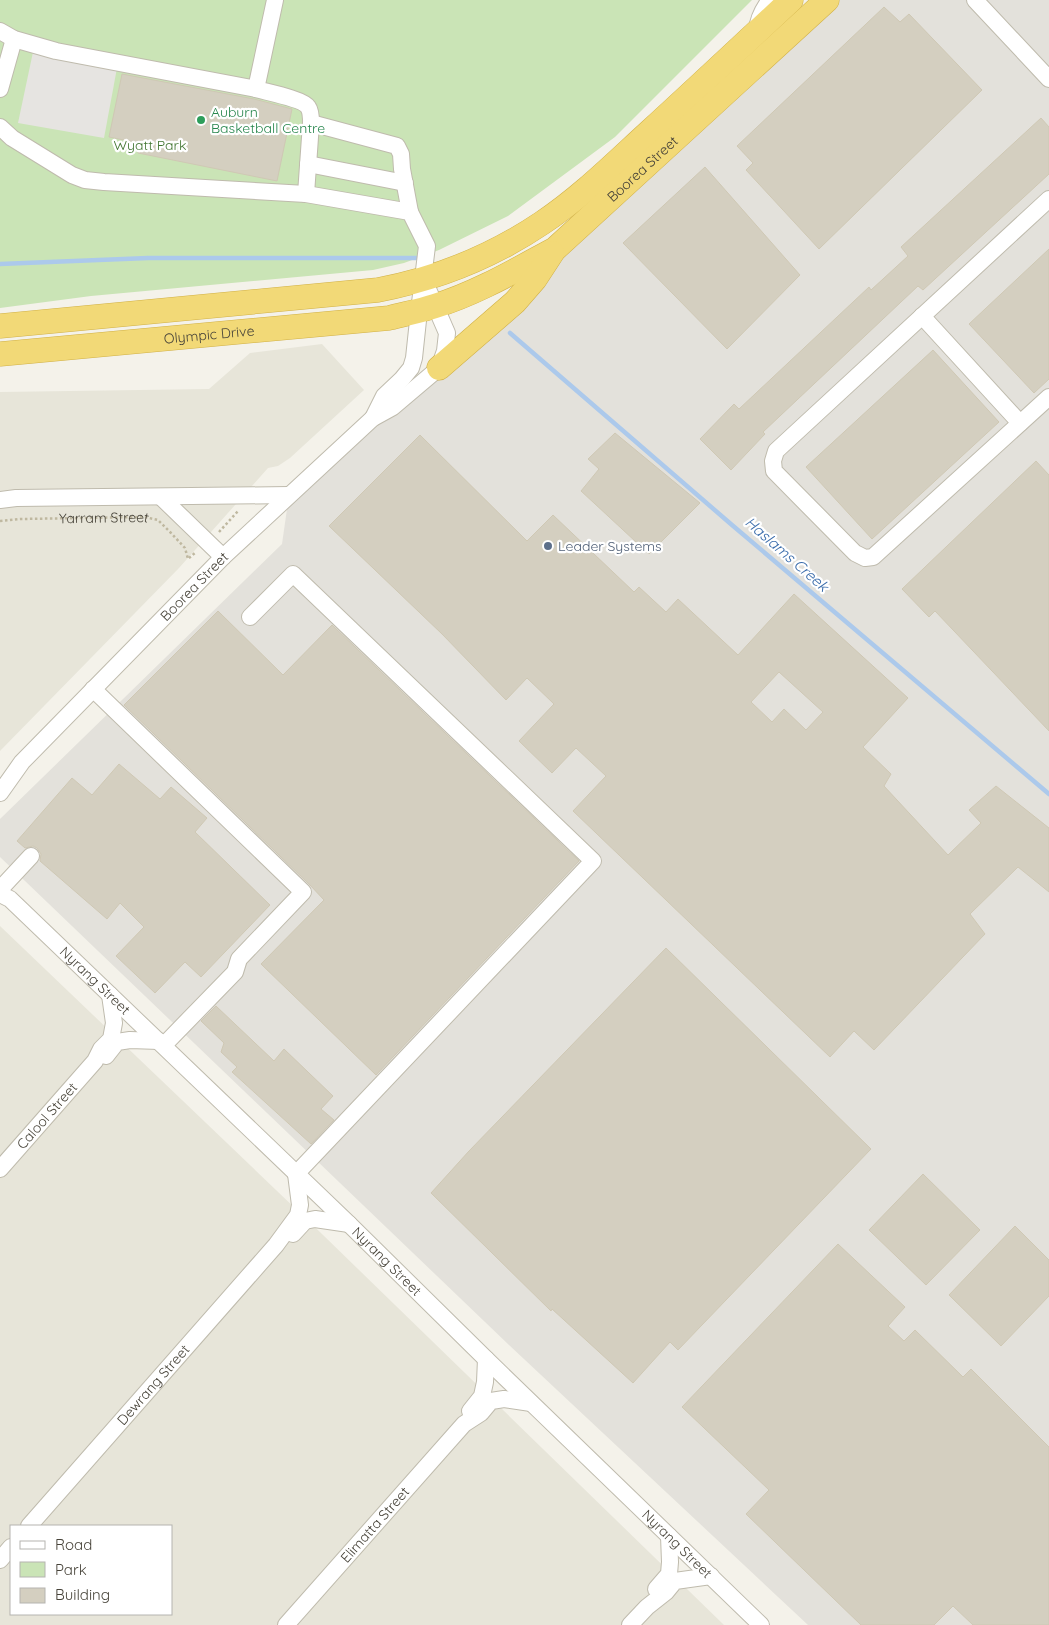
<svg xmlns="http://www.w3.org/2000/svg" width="1049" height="1625" font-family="Quicksand,sans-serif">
  <rect width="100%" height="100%" fill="#f4f2ea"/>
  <path fill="#e7e5d9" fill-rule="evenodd" d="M322 344 364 390 290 458 278 466 268 468 179 568 0 751V392L209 389 250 353Z
    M0 926 322 1234 724 1625H0ZM11 1526H171V1614H11Z"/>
  <path fill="#e3e1db" d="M827 0H1049V1625H808L509 1345 0 857V819L282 544 289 495Z"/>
  <path fill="#cae4b6" d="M0 0H752L615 137 508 216 439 250 404 263 373 270 91 296 0 308Z"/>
  <path fill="#e6e4e1" d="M33 52 117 68 104 138 18 123Z"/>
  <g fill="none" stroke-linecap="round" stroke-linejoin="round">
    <path stroke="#acc9eb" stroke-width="4.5" d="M0 264 148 258H423
      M510 333 732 525 1049 794"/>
  </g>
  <path fill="#d4cfc0" stroke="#cfc8b4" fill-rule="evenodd" d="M884 7 900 22 909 14 982 90 819 249 746 170 753 163 737 146Z
    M122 74 254 99 292 109 277 181 138 153 139 143 109 137Z
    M1041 118 1049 127V174L923 290 918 286 763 432 765 434 731 470 700 439 734 404 739 409 869 287 871 290 908 256 901 247Z
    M705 167 800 275 727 349 623 243Z
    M1049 249V379L1034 393 969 324Z
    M933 350 999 422 872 539 806 467Z
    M615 433 700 503 649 554 581 491 599 469 588 459Z
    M420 435 527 541 553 515 634 592 639 587 666 612 678 599 738 655 794 594 908 698 863 747 891 774 884 786 948 855 981 823 969 810 996 786 1049 828V892L1018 867 970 914 985 934 874 1050 854 1031 830 1057 573 811 606 776 576 748 552 773 519 741 554 704 527 678 506 700 442 634 329 526ZM779 672 823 712 806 730 784 709 772 722 751 702Z
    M1036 461 1049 475V731L935 611 929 617 902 589Z
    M218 611 283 675 332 625 579 861 376 1075 261 964 324 900 310 885 124 705Z
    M119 764 160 799 171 787 207 818 195 832 270 905 201 977 185 962 155 993 116 956 144 927 120 903 107 919 40 861 41 854 37 848 33 846 25 848 17 841 72 778 92 795Z
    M666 948 871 1149 678 1350 670 1342 633 1383 552 1309 551 1311 431 1193 469 1151Z
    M216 1006 274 1061 284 1049 333 1096 321 1109 334 1120 311 1144 232 1072 237 1067 221 1052 224 1043 201 1021Z
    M923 1174 980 1230 926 1285 869 1230Z
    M1015 1226 1049 1260V1296L1001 1346 949 1295Z
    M838 1244 905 1307 888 1326 904 1341 915 1330 963 1377 971 1369 1049 1447V1625H973L953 1606 934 1625H861L746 1514 769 1490 682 1407Z"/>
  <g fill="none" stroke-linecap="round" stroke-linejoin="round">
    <defs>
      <g id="minor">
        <path d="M975 0 1049 79"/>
        <path d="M757 30C758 19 763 9 770 0"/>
        <path d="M0 31 14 39 56 51 256 89 275 0"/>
        <path d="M0 89 14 39"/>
        <path d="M256 89C266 92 303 99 308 107 311 111 311 118 311 123"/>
        <path d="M0 127 12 138 72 175 85 180 104 182 306 194 410 212 427 246 419 311 414 358 411 368 402 379 384 396 373 418"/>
        <path d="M308 164 405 183"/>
        <path d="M306 194 311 123 397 146 401 154 402 169 410 212"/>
        <path d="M1049 199 776 451 773 461 774 471 855 553 865 558 873 557 1049 397"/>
        <path d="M922 316 1020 423"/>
        <path d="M161 497 223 557"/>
        <path d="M0 500 16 498 289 495"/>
        <path d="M250 617 293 574 593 861 296 1174"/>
        <path d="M93 689 303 892 239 959 235 972 164 1045"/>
        <path id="s2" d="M0 793 22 762 223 557 373 418 393 407 439 368 445 351 447 333 424 280"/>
        <path d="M4 885 31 856"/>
        <path id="s3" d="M0 894 10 899 349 1224 486 1359 761 1625"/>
        <path d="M106 1056 117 1042 130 1040 159 1041"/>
        <path id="s4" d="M0 1169 95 1061 101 1049 111 1039 114 1023 110 995"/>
        <path d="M293 1234 305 1221 315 1219 349 1224"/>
        <path d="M470 1411 482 1396 485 1382 486 1359"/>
        <path id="s5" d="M29 1526 276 1245 298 1215 300 1205 296 1174"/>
        <path d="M0 1560 11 1547"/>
        <path d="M656 1589 669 1574 670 1562 669 1536"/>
        <path id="s6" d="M286 1625 464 1424 481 1413 491 1401 504 1399 531 1403"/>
        <path d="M630 1625 647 1607 666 1592 675 1581 711 1576"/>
      </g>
      <g id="highway">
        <path d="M0 326 378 290C436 279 493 256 542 223 581 197 615 163 649 132 697 88 744 44 791 0"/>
        <path id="s7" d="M0 354 389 318C404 314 420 311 435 306 477 293 516 270 555 249L827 0"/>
        <path d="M439 368 515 302 535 279 552 253"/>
      </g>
    </defs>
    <use href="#minor" stroke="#bfbbad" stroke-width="18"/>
    <use href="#highway" stroke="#d1b147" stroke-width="25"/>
    <g stroke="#bfb8a0" stroke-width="2.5" stroke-dasharray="2.5 2.5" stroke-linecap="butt">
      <path id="s1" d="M0 521 21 519 145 517 158 520 171 533 185 548 188 559 196 552"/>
      <path d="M219 532 239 510"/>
    </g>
    <use href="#minor" stroke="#fff" stroke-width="16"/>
    <use href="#highway" stroke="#f2d977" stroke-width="24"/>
  </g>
  <circle fill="#2e9e5b" stroke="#fff" stroke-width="2" cx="201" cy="120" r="5"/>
  <circle fill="#5c6f8a" stroke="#fff" stroke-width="2" cx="548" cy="546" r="5"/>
  <g text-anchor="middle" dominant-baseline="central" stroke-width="4.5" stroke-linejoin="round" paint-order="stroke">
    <g font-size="14" fill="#27864d" stroke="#fff" text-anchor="start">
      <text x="211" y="112">Auburn<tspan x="211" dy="16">Basketball Centre</tspan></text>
    </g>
    <g font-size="14" fill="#417530" stroke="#fff">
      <text x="150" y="145">Wyatt Park</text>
    </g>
    <g font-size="14" fill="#474339" stroke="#fff">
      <text stroke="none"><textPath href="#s7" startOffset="690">Boorea Street</textPath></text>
      <text stroke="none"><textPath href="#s7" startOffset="210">Olympic Drive</textPath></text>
      <text stroke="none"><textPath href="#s1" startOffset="104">Yarram Street</textPath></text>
      <text stroke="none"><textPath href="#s2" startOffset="284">Boorea Street</textPath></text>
      <text stroke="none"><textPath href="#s3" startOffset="129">Nyrang Street</textPath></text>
      <text stroke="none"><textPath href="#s4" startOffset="71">Calool Street</textPath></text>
      <text stroke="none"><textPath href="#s3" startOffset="534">Nyrang Street</textPath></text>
      <text stroke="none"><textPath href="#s5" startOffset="188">Dewrang Street</textPath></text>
      <text stroke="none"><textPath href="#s6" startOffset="134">Elimatta Street</textPath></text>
      <text stroke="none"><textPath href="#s3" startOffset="939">Nyrang Street</textPath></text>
    </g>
    <g font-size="14" fill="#4e5e75" stroke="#fff" text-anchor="start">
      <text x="558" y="546">Leader Systems</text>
    </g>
    <g font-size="15" font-style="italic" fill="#3a6cab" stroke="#fff">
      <text transform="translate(787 554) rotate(41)">Haslams Creek</text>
    </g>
  </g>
  <rect x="10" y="1525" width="162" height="90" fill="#ffffff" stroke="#b5b4b0"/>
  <rect x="20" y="1541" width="25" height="8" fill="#ffffff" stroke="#b5b4b0"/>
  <text x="55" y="1550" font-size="15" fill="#474339">Road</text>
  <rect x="20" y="1562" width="25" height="15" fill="#cae4b6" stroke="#b5b4b0"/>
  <text x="55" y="1575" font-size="15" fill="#474339">Park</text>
  <rect x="20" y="1588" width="25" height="15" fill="#d4cfc0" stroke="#b5b4b0"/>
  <text x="55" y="1600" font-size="15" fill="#474339">Building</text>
</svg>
